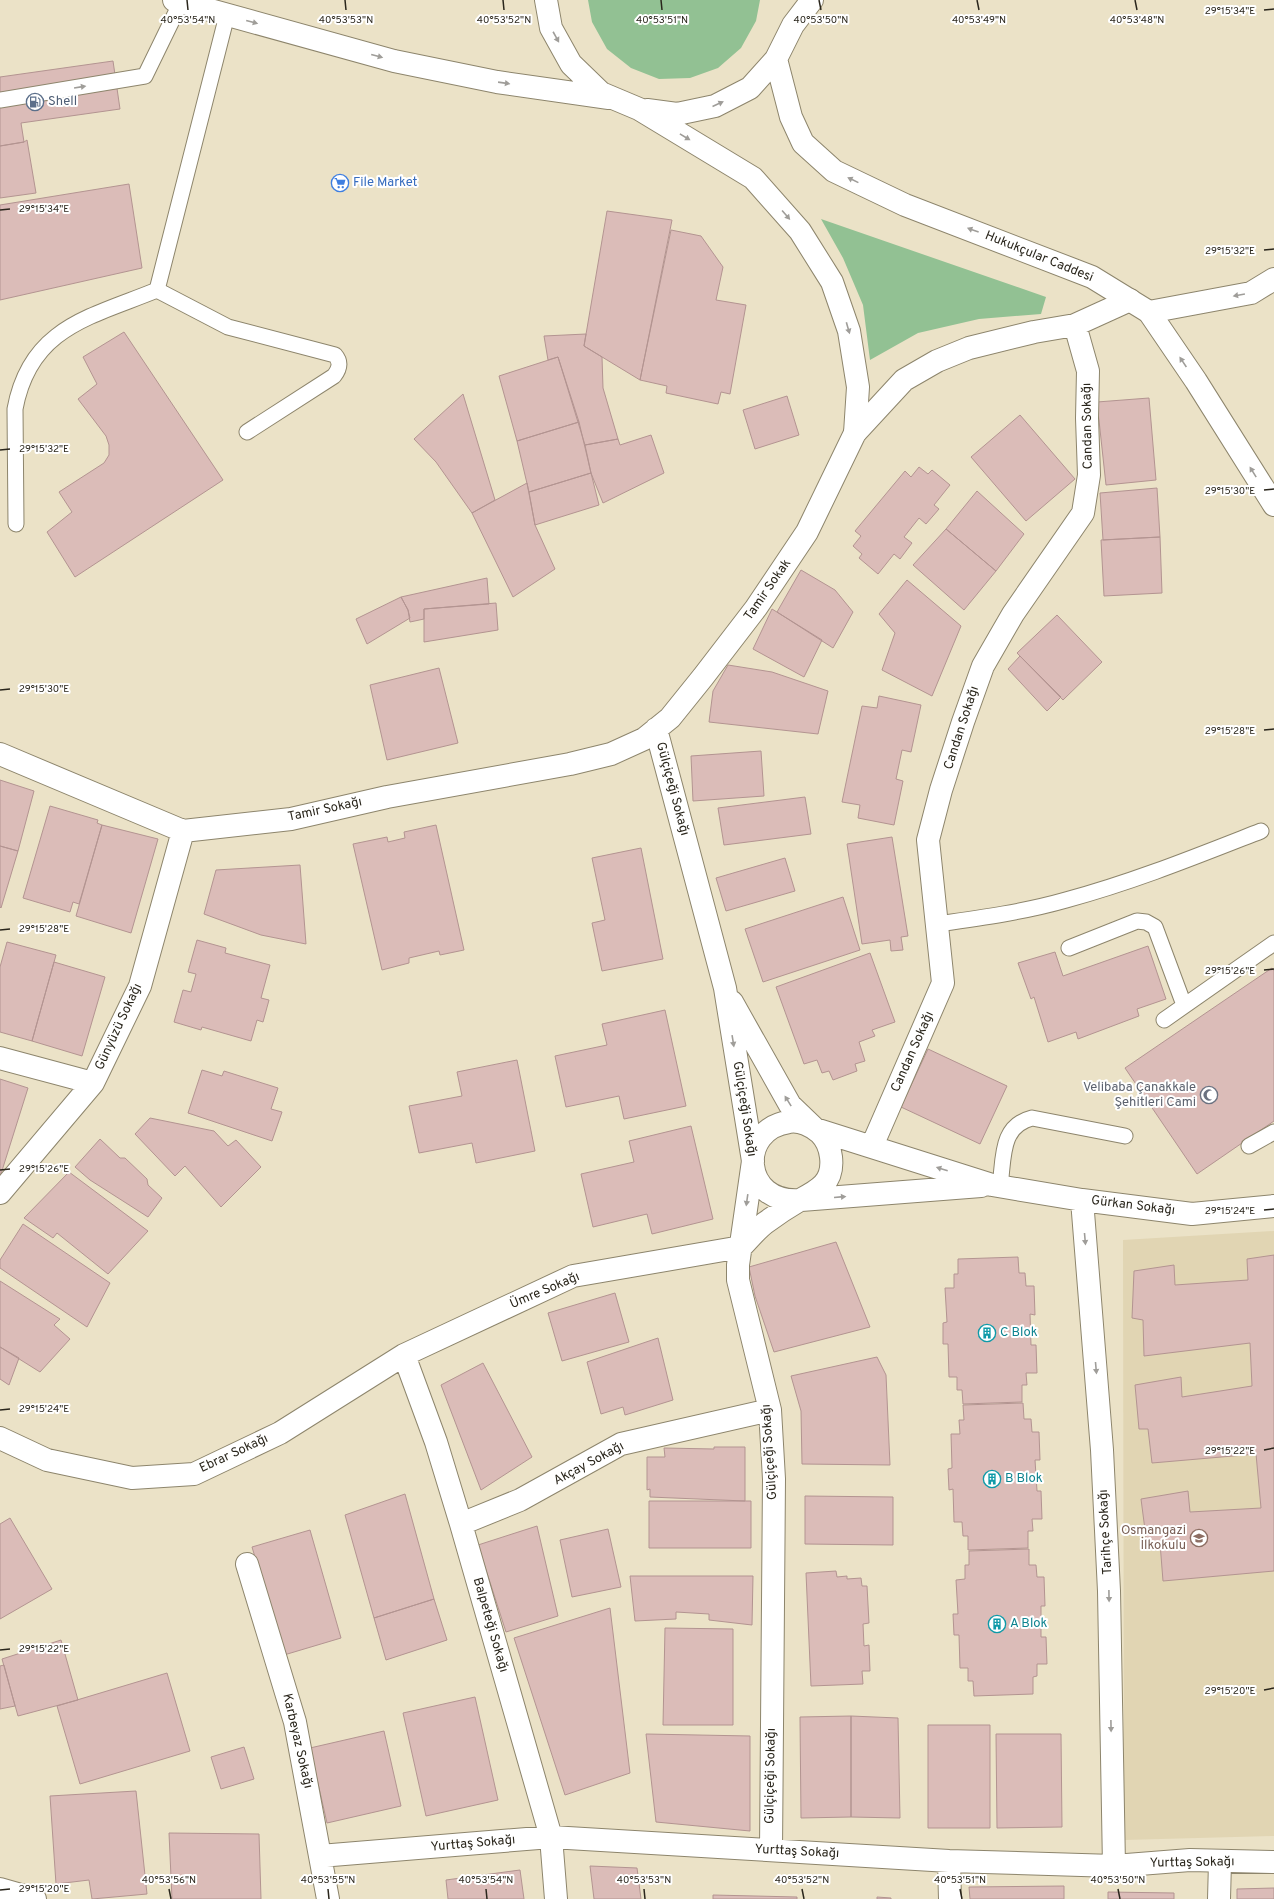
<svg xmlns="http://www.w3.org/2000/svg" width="1274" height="1899" font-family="Overpass,sans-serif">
  <rect width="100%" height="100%" fill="#ebe2c7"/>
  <path fill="#e1d5b3" d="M1274 1231V1836L1124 1840 1123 1240Z"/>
  <path fill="#92c193" d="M588 0H760L756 21 741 48 718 68 690 78 659 79 631 68 607 49 592 22Z
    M821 219 1046 297 1041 314 979 319 918 333 870 360 863 305 843 258Z"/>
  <path fill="#dbbcb8" stroke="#b39491" d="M113 61 120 109 21 123 24 142 0 146V77Z
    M27 140 36 193 0 198V146L24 142Z
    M129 184 142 268 0 300V205Z
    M607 211 672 220 640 380 584 346Z
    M671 230 701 236 723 267 716 300 746 305 730 394 721 392 718 404 666 393 667 386 640 380Z
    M124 332 223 480 75 577 47 532 72 512 59 492 104 463 109 455V445L106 436 78 399 97 384 83 357Z
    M586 334 584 346 602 357 603 388 618 439 585 445 558 357 548 360 544 336Z
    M558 357 579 422 517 441 499 376Z
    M463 394 495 500 472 513 436 462 414 439Z
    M787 396 799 435 755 449 743 410Z
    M1149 398 1156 480 1106 485 1097 402Z
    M1020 415 1075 479 1026 521 971 457Z
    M579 422 591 473 529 492 517 441Z
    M651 435 664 473 603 503 591 473 585 445 618 439 620 445Z
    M919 467 928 474 932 470 950 485 934 505 939 509 926 524 919 518 904 537 912 543 900 559 894 554 878 574 859 558 862 554 853 546 861 536 855 531 905 471 911 477Z
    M591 473 599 505 535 525 529 492Z
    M527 483 535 525 555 569 513 597 472 513Z
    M1157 488 1160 537 1103 540 1100 493Z
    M977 491 1024 534 996 571 946 529Z
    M946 529 996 571 964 610 913 565Z
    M1160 537 1162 593 1104 596 1101 540Z
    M801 570 835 590 853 612 833 648 777 612Z
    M487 578 489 604 424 609V619L410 622 408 610 401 597Z
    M907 580 961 626 932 696 882 670 895 633 879 614Z
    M401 597 408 610 410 618 367 644 356 619Z
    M496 603 498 630 424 642V609Z
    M772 609 822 640 804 677 753 649Z
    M1057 615 1102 662 1063 700 1017 653Z
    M1020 656 1061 697 1047 711 1008 669Z
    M728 665 772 672 828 691 818 734 709 722 713 691Z
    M439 668 458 743 387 760 370 685Z
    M879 696 921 705 911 752 902 750 896 779 903 781 894 825 858 818 860 805 842 802 862 706 877 708Z
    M761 751 764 796 693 801 691 756Z
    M0 780 34 791 18 851 0 846Z
    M805 797 811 834 724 845 718 808Z
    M50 806 98 820 97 823 102 825 79 904 73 902 70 912 23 898Z
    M102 825 158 839 131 933 76 916Z
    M436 825 464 950 440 955 439 951 409 958V963L382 970 353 844 387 837 388 842 405 838 404 832Z
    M892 837 908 936 901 937 903 950 891 951 890 940 862 944 847 844Z
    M0 846 18 851 1 908 0 907Z
    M641 848 663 959 602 971 592 923 605 920 592 858Z
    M785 858 795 891 726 911 716 878Z
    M300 865 306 944 261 935 204 914 216 870Z
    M843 897 860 950 763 982 745 929Z
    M197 940 226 948 225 953 270 965 261 998 269 1000 263 1022 257 1020 251 1041 202 1027 201 1030 174 1022 183 990 191 992 196 974 188 972Z
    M7 942 56 955 32 1041 0 1032V967Z
    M1148 946 1166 999 1137 1009 1139 1016 1078 1039 1076 1032 1048 1042 1034 997 1031 999 1018 963 1055 952 1063 976Z
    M870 953 895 1022 872 1030 875 1036 859 1042 865 1061 855 1064 857 1071 833 1080 829 1071 822 1073 817 1060 804 1064 776 987Z
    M54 962 105 977 82 1056 32 1041Z
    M1272 968 1274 971V1121L1197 1174 1125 1068Z
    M665 1010 686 1106 624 1119 619 1096 566 1107 555 1056 607 1045 602 1024Z
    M928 1049 1007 1086 980 1144 901 1107Z
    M517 1060 535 1151 476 1163 472 1143 419 1153 409 1106 462 1096 457 1072Z
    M202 1070 222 1076 224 1071 278 1088 271 1109 282 1112 272 1141 188 1113Z
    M0 1079 28 1088 0 1177Z
    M150 1118 214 1131 228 1146 236 1140 261 1167 221 1207 185 1166 175 1176 135 1134Z
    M691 1126 713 1219 652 1234 647 1214 593 1227 581 1174 634 1162 629 1141Z
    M100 1139 120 1158H125L147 1179 148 1185 162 1198 148 1217 90 1180 75 1167Z
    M69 1172 148 1231 108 1274 57 1233 53 1238 24 1218Z
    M23 1224 110 1283 87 1327 0 1268V1260Z
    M836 1242 870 1327 774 1352 755 1296 749 1267Z
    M1274 1255V1571L1163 1581 1160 1543 1147 1545 1141 1499 1188 1491 1190 1512 1261 1508 1256 1454 1152 1463 1148 1429H1139L1135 1385 1181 1377 1182 1397 1252 1386 1250 1343 1144 1356 1143 1320 1132 1318 1134 1271 1174 1265 1175 1285 1248 1280 1247 1259Z
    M1018 1257 1019 1273H1025L1026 1286H1034L1035 1315 1030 1314 1031 1345H1036L1037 1373H1026L1027 1385H1022V1402L963 1404 962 1390H957V1377H949L948 1344H943V1323L947 1322 945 1288H954V1274H958V1259Z
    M0 1281 60 1319 54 1325 70 1339 40 1372 0 1347Z
    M615 1293 629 1342 562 1361 548 1313Z
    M658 1338 673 1400 625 1415 623 1407 601 1414 587 1362Z
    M0 1347 19 1358 9 1385 0 1379Z
    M877 1357 886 1375 890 1465 802 1464 801 1411 791 1376Z
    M483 1363 532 1457 481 1490 441 1385Z
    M1023 1403 1024 1419H1031L1032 1432H1039L1040 1460H1035L1037 1491H1041L1042 1519H1032L1033 1531H1028V1548L968 1550V1536H963L962 1522H954L953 1489 949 1490 948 1469 952 1468 951 1434H960L959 1420H964L963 1405Z
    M714 1447H745V1501L650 1497V1489L647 1490V1457H665L664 1448 714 1449Z
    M405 1494 434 1599 374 1618 345 1515Z
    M805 1496 893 1497V1545L805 1544Z
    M649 1501H751V1548H649Z
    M10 1518 52 1589 0 1619V1524Z
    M537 1526 558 1616 506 1632 478 1545Z
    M608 1529 621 1587 572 1597 560 1540Z
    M310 1530 341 1638 284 1655 252 1547Z
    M1029 1549V1565H1036L1037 1577H1044L1045 1606H1041V1637H1046L1047 1664H1037V1676L1033 1677V1694L974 1696 973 1681H968V1668H960L959 1635H954L953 1614H958L956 1580 965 1579V1565H969V1551Z
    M836 1571 837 1577 847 1576V1579L861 1578 862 1586H867L869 1623 863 1624 864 1646 869 1645 870 1671H862L863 1684 811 1686 806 1573Z
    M630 1576H753L752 1625 709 1620V1614L676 1612V1619L635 1621Z
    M434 1599 447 1640 386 1660 374 1618Z
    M610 1608 630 1773 565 1795 514 1638Z
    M665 1628 733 1629V1725H663Z
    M61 1640 78 1700 18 1716 2 1659Z
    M4 1665 15 1706 0 1709V1666Z
    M167 1673 190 1751 80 1784 57 1706Z
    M475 1697 498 1800 426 1816 403 1713Z
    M851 1716 898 1718 900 1818 851 1817Z
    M851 1716V1817L801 1818 800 1717Z
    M928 1725H990V1828H928Z
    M384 1731 401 1806 327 1823 310 1748Z
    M646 1734 750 1736V1831L656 1822Z
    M996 1734H1061L1062 1827 997 1828Z
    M244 1747 254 1779 221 1789 211 1757Z
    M136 1791 147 1894 92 1899 89 1880 56 1884 50 1796Z
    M169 1833 259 1834 261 1899H172Z
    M590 1866 637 1868 641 1899H594Z
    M520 1870 524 1899H448L446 1880Z
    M1064 1886V1899H970L969 1887Z
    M1274 1888V1899H1237V1889Z
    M1108 1892 1174 1893V1899H1108Z
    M713 1895 797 1897V1899H713Z
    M877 1897 891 1898V1899H877Z"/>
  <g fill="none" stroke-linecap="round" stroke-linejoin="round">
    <defs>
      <path id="service" d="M0 100 145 76 181 2
        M157 290 228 327 335 355C341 362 340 368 334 376L247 432
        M157 290 227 15
        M16 524 15 409C30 327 91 317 157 290
        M937 924C980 918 1024 912 1066 900 1133 882 1197 856 1261 831
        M1069 948 1137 921 1146 922 1155 927 1184 1005
        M1164 1020 1274 943
        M1249 1146 1274 1132
        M1000 1186C1004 1158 1000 1126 1032 1118L1125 1136"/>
      <path id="minor" d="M1149 312 1251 293 1274 279
        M656 729 725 988 753 1161 738 1265V1280L770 1410 774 1479 771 1850
        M0 754 183 831 291 819 387 797 570 764 611 754 644 739 670 718 703 677 756 608 807 532 855 433 904 380 937 361 969 348 1034 332 1075 325 1130 300
        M732 1002 790 1105 815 1129 992 1185 1082 1200 1192 1214 1274 1206
        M0 1058 93 1083
        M872 1146 943 983 928 840 941 790 963 722 983 666 1013 614 1083 513 1089 475 1087 418 1088 371 1075 325
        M0 1193 93 1083 140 986 183 831
        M1082 1200 1102 1450 1109 1591 1114 1866
        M741 1247C749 1239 756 1230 765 1223 776 1215 788 1207 800 1200 819 1190 834 1182 831 1157 830 1148 827 1140 820 1133 812 1126 800 1120 789 1122 737 1129 741 1205 801 1200L981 1186
        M404 1355 436 1442 461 1524 551 1837 556 1899
        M0 1438 47 1460 132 1478 194 1474 280 1433 404 1355 573 1276 741 1247
        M461 1524 520 1500 621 1444 770 1410
        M247 1564 295 1722 328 1899
        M320 1856 551 1837 949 1861 1114 1866 1190 1860 1274 1862
        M949 1861 950 1899
        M1219 1899 1220 1862"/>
      <path id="primary" d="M174 0 394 61 497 82 609 98
        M546 0 551 28 571 64 601 93 639 109 753 178 800 231 832 282 849 331 858 387 855 433
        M776 59 791 117 803 143 834 171 905 205 1092 277 1149 312 1196 381 1274 505
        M647 110 677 114 715 106 750 88 776 59 793 25 812 0
        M0 1889 35 1899"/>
    </defs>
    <use href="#service" stroke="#8d856c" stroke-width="17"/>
    <use href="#minor" stroke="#8d856c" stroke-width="24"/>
    <use href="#primary" stroke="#8d856c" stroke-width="24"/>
    <use href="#service" stroke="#fff" stroke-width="15"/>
    <use href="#minor" stroke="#fff" stroke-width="22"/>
    <use href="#primary" stroke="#fff" stroke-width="22"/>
  </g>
  <defs><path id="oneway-solid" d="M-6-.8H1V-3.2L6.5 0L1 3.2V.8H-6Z"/></defs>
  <g fill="#9f9d99">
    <use href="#oneway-solid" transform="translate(252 22) rotate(15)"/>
    <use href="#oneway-solid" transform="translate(556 37) rotate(61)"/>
    <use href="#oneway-solid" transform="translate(377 56) rotate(15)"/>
    <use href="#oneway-solid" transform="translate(504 83) rotate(8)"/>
    <use href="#oneway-solid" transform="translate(80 87) rotate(-9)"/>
    <use href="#oneway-solid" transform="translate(718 104) rotate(-24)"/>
    <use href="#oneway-solid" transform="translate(685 137) rotate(31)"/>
    <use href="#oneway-solid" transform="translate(853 180) rotate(-154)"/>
    <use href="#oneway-solid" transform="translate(786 215) rotate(49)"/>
    <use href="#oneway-solid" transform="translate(973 230) rotate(-160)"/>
    <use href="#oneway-solid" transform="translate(1239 295) rotate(170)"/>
    <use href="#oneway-solid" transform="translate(848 328) rotate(74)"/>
    <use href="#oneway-solid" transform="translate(1183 362) rotate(-124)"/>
    <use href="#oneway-solid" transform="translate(1253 472) rotate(-122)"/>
    <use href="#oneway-solid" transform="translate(733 1041) rotate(81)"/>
    <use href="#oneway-solid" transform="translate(788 1101) rotate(-122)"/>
    <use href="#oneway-solid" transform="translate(942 1169) rotate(-162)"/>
    <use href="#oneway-solid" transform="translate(840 1197) rotate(-5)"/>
    <use href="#oneway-solid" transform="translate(747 1200) rotate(98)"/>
    <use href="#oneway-solid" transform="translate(1085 1239) rotate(85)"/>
    <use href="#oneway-solid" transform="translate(1096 1368) rotate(85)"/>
    <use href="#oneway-solid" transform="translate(1109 1596) rotate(89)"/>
    <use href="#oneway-solid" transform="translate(1111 1726) rotate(89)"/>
  </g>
  <path fill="none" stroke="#2a261c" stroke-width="1.5" d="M187 0 188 10M345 0 346 10M503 0 504 10M661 0 662 10M819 0 821 10M977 0 979 10M1135 0 1137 10M1264 10 1274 9M0 210 10 209M1264 250 1274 249M0 450 10 449M1264 490 1274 489M0 690 10 689M1264 730 1274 729M0 930 10 929M1264 970 1274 969M0 1170 10 1169M1264 1210 1274 1209M0 1410 10 1409M1264 1450 1274 1448M0 1650 10 1649M1264 1690 1274 1688M169 1889 171 1899M328 1889 329 1899M486 1889 487 1899M644 1889 645 1899M802 1889 804 1899M960 1889 962 1899M1118 1889 1120 1899M0 1890 10 1889"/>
  <defs>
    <symbol id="fuel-ring" viewBox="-11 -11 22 22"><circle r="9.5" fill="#fff" stroke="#5c6f8a" stroke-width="1.5"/><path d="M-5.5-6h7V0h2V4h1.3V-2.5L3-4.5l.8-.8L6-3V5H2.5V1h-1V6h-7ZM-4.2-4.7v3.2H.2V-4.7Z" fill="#5c6f8a"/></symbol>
    <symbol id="supermarket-ring" viewBox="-11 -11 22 22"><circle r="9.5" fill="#fff" stroke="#3f7fe0" stroke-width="1.5"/><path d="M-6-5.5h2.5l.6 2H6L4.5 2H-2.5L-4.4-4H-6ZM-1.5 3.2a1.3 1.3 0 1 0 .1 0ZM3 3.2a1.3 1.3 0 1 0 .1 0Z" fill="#3f7fe0"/></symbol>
    <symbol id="mosque-ring" viewBox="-11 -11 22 22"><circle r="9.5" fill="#fff" stroke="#6b7280" stroke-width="1.5"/><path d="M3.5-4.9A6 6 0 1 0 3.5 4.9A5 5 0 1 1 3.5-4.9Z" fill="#6b7280"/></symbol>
    <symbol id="building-ring" viewBox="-11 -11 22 22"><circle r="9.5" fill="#fff" stroke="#0f9aa8" stroke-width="1.5"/><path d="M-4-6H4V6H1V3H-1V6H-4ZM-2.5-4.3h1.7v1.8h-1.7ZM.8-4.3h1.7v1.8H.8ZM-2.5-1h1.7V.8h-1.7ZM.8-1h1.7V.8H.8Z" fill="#0f9aa8"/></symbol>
    <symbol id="school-ring" viewBox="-11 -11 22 22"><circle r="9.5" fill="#fff" stroke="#8d6e63" stroke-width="1.5"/><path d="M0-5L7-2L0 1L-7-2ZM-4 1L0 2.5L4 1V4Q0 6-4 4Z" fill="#8d6e63"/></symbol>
  </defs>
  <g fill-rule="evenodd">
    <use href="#fuel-ring" x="25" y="92" width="20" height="20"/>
    <use href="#supermarket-ring" x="330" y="173" width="20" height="20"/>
    <use href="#mosque-ring" x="1199" y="1085" width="20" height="20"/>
    <use href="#building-ring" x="977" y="1323" width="20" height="20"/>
    <use href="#building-ring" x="982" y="1469" width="20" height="20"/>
    <use href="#school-ring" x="1189" y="1528" width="20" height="20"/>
    <use href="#building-ring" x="987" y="1614" width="20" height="20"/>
  </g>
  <g text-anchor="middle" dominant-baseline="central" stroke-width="4" stroke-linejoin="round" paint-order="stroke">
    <g font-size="13" fill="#4e5e75" stroke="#fff" text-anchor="start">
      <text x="48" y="102">Shell</text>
    </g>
    <g font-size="13" fill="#366cbe" stroke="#fff" text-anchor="start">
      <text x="353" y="183">File Market</text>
    </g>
    <g font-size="13" fill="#2a261c" stroke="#fff">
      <text transform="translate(1039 257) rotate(22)">Hukukçular Caddesi</text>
      <text transform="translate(1088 426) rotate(-91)">Candan Sokağı</text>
      <text transform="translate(768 590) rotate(-55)">Tamir Sokak</text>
      <text transform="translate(962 728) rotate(-72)">Candan Sokağı</text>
      <text transform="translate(672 789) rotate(75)">Gülçiçeği Sokağı</text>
      <text transform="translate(325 810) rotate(-12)">Tamir Sokağı</text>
      <text transform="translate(119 1027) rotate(-65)">Günyüzü Sokağı</text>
      <text transform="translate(913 1052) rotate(-66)">Candan Sokağı</text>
      <text transform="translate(744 1109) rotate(81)">Gülçiçeği Sokağı</text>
      <text transform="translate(1133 1206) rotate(7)">Gürkan Sokağı</text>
      <text transform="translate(545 1291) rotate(-23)">Ümre Sokağı</text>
      <text transform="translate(770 1452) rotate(-94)">Gülçiçeği Sokağı</text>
      <text transform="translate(234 1454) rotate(-25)">Ebrar Sokağı</text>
      <text transform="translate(589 1464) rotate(-28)">Akçay Sokağı</text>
      <text transform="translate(1106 1532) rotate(-93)">Tarihçe Sokağı</text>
      <text transform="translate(490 1625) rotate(74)">Balpeteği Sokağı</text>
      <text transform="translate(297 1741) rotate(77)">Karbeyaz Sokağı</text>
      <text transform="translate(771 1776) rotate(-89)">Gülçiçeği Sokağı</text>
      <text transform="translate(473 1844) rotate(-5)">Yurttaş Sokağı</text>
      <text transform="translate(797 1852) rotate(3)">Yurttaş Sokağı</text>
      <text transform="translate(1192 1863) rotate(-1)">Yurttaş Sokağı</text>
    </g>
    <g font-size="13" fill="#5b616d" stroke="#fff" text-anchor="end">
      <text x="1196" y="1088">Velibaba Çanakkale<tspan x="1196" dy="15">Şehitleri Cami</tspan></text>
    </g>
    <g font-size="13" fill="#0d838f" stroke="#fff" text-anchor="start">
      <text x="1000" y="1333">C Blok</text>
      <text x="1005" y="1479">B Blok</text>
      <text x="1010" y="1624">A Blok</text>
    </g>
    <g font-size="13" fill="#785e54" stroke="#fff" text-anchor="end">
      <text x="1186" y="1531">Osmangazi<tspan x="1186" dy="15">İlkokulu</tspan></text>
    </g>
  </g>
  <g font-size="10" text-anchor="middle" fill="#2a261c" stroke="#fff" stroke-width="4" stroke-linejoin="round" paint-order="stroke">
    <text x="1230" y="14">29°15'34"E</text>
    <text x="662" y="23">40°53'51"N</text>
    <text x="821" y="23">40°53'50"N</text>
    <text x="1137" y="23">40°53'48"N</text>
    <text x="188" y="23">40°53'54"N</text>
    <text x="346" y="23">40°53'53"N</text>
    <text x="504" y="23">40°53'52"N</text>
    <text x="979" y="23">40°53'49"N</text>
    <text x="44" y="212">29°15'34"E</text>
    <text x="1230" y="254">29°15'32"E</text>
    <text x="44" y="452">29°15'32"E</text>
    <text x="1230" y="494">29°15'30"E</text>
    <text x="44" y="692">29°15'30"E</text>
    <text x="1230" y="734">29°15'28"E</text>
    <text x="44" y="932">29°15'28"E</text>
    <text x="1230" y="974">29°15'26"E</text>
    <text x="44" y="1172">29°15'26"E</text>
    <text x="1230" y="1214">29°15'24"E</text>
    <text x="44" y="1412">29°15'24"E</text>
    <text x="1230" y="1454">29°15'22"E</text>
    <text x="44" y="1652">29°15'22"E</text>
    <text x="1230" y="1694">29°15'20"E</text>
    <text x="169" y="1883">40°53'56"N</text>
    <text x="328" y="1883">40°53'55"N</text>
    <text x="486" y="1883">40°53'54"N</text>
    <text x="644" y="1883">40°53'53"N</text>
    <text x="802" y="1883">40°53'52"N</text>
    <text x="960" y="1883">40°53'51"N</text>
    <text x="1118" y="1883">40°53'50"N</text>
    <text x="44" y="1892">29°15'20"E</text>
  </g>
</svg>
